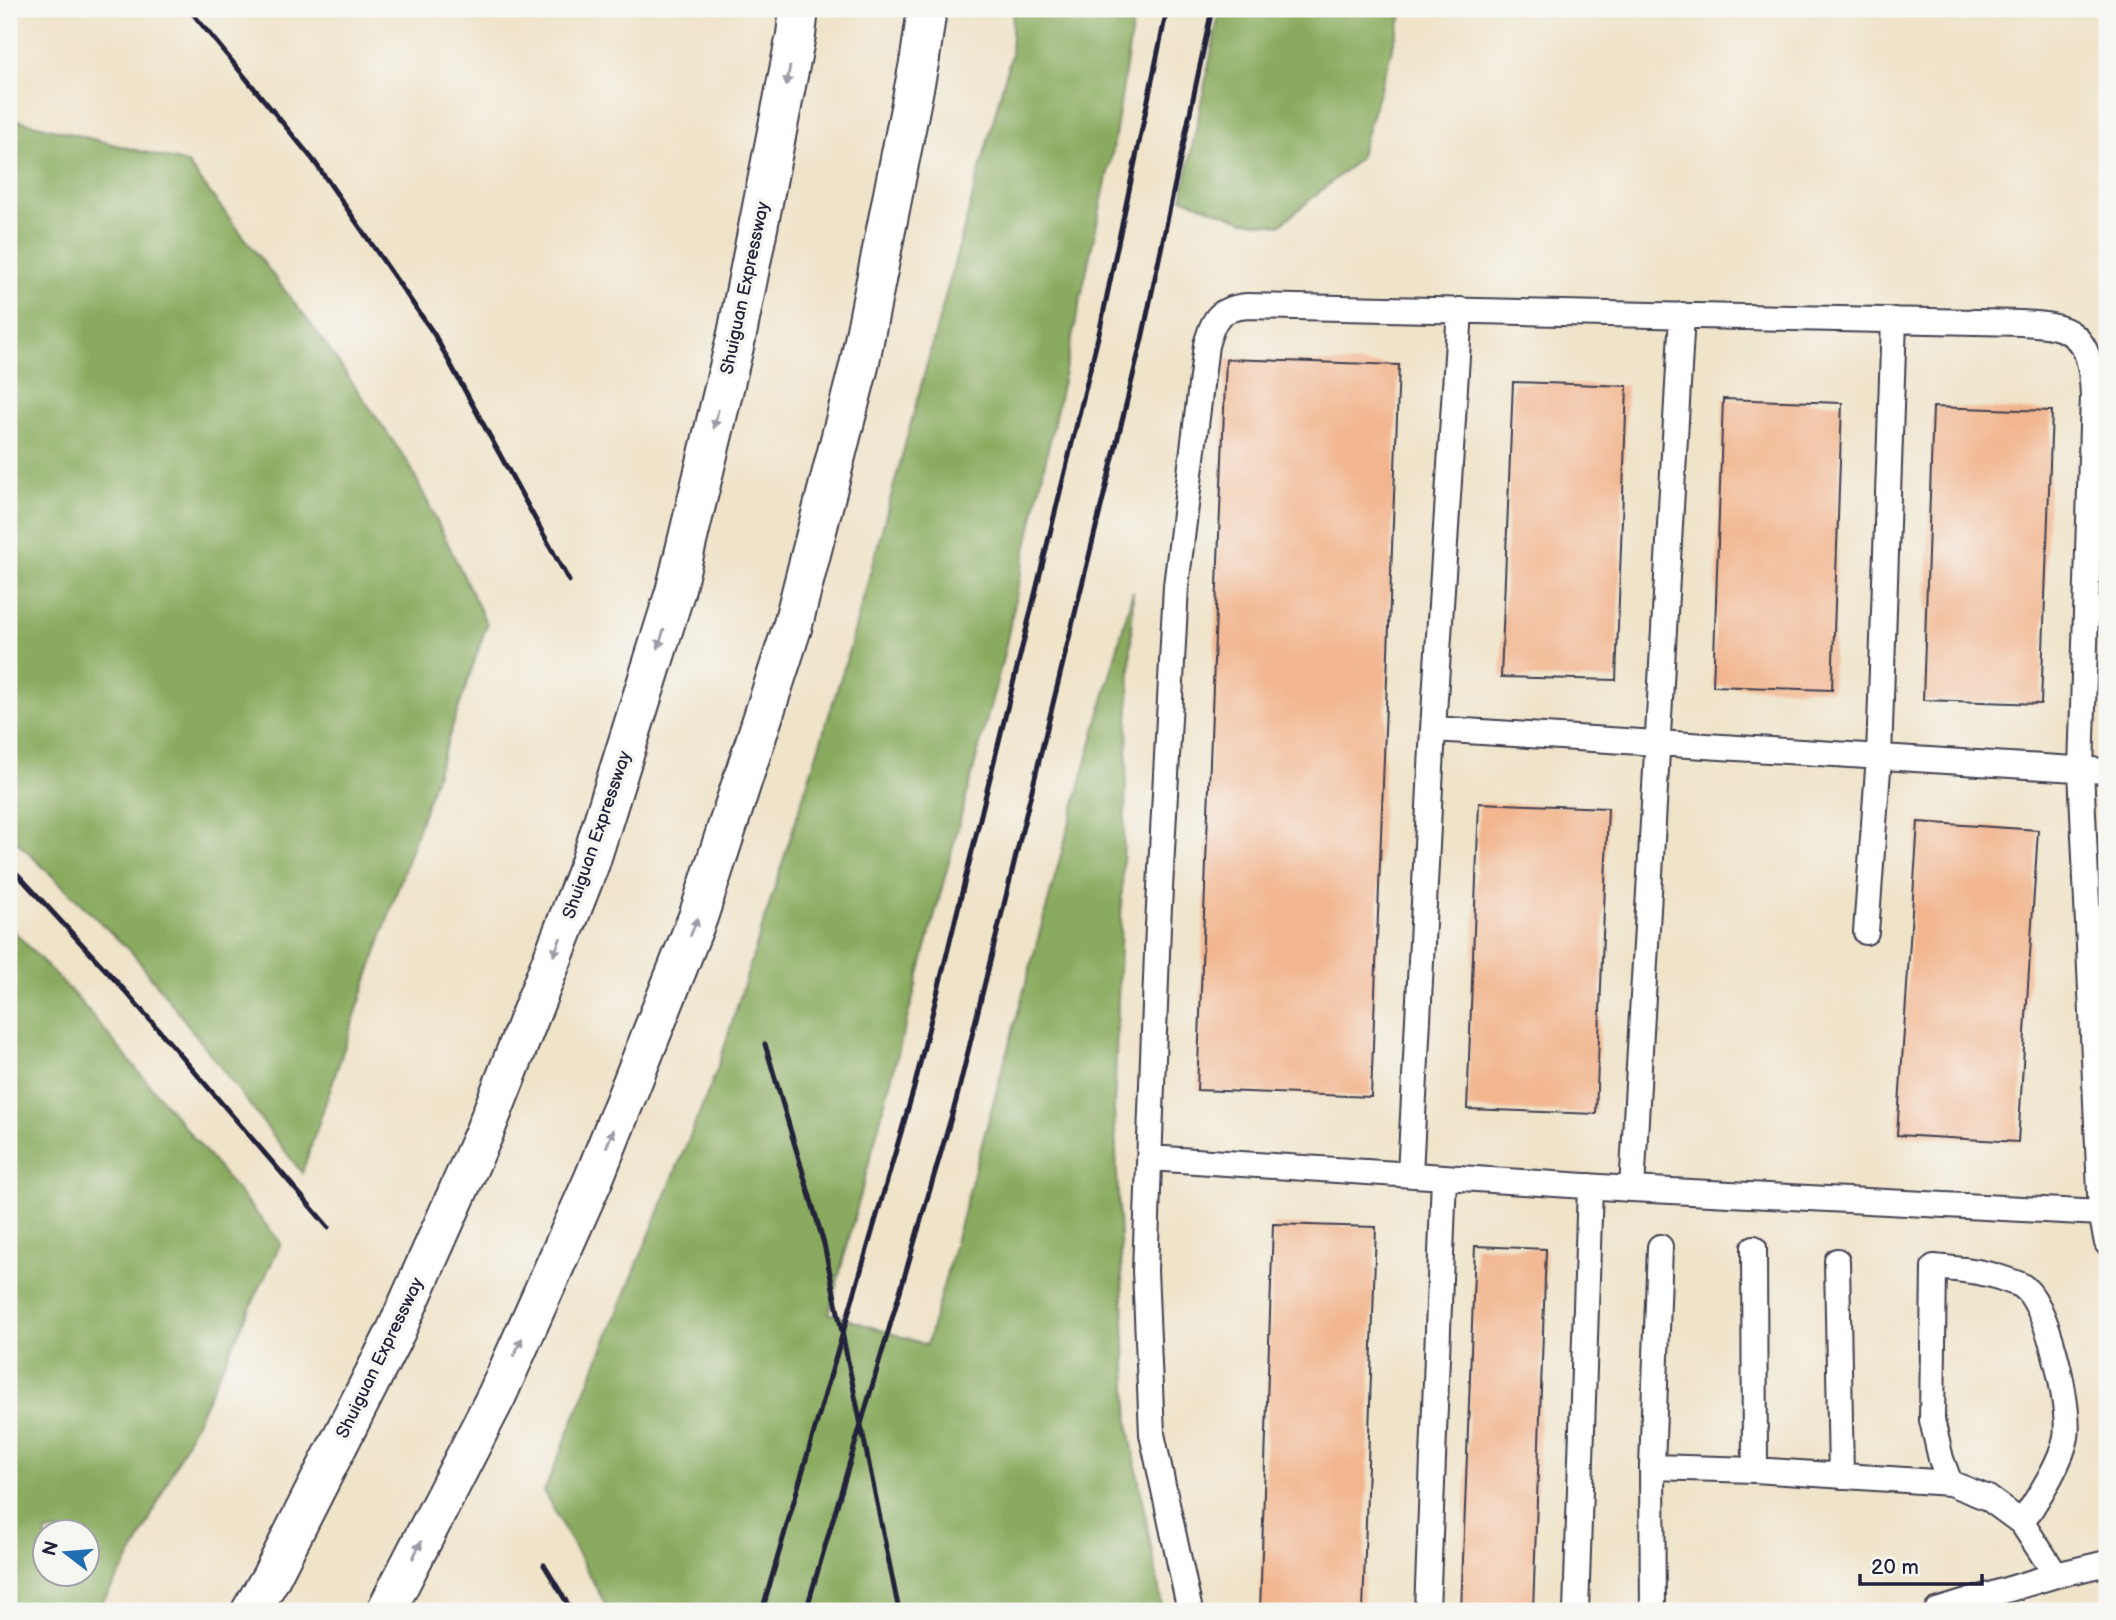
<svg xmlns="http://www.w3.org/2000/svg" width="2116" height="1620" font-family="'Balsamiq Sans',sans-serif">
  <rect width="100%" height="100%" fill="#f6f6f2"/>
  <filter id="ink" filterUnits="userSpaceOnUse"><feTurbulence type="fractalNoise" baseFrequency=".0143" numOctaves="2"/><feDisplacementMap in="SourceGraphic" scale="14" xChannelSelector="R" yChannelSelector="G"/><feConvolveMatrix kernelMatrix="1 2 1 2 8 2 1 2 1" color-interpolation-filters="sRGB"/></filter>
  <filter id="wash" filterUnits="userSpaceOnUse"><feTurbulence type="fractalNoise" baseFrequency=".00686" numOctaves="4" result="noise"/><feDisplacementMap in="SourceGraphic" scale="28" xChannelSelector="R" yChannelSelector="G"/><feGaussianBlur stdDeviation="1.57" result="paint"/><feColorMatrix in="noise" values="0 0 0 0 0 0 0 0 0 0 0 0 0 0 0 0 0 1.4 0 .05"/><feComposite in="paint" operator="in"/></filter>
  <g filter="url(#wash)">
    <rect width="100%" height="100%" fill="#efe3c8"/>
    <path fill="#8aab5f" stroke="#56664d" stroke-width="2" fill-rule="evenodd" d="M1013 9H1135L1113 149 1002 662 829 1313 927 1345 1133 591 1114 1109 1129 1428 1163 1611H609L544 1492 717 1070 847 658 1011 55Z
      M1220 9H1404L1359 159 1280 225 1244 221 1182 198Z
      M9 118 187 163 316 331 409 464 487 624 302 1173 134 955 9 834Z
      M9 926 79 1000 281 1243 135 1550 97 1611H9ZM88 1532V1574H46V1532Z"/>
    <g id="blocks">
      <path fill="#f2b58e" d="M1226 359 1399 365 1371 1097 1197 1090Z
        M1513 382 1627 386 1616 680 1501 677Z
        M1723 399 1842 403 1832 690 1713 686Z
        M1933 407 2052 411 2041 704 1923 700Z
        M1479 803 1608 808 1596 1114 1467 1109Z
        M1918 822 2038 830 2018 1142 1897 1135Z
        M1273 1224 1376 1227 1363 1611H1260Z
        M1475 1246 1546 1249 1533 1611H1461Z"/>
    </g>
  </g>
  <g filter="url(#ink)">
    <use href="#blocks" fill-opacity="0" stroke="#413f50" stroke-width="2"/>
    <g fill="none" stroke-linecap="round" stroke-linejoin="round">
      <defs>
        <path id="service" d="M1433 729 2107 771
          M1866 932 1879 756 1894 320
          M1149 1158 1632 1189 2101 1213
          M1410 1174 1433 729 1460 310
          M1632 1189 1682 315
          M1754 1248 1755 1470
          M1837 1261 1841 1476
          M1652 1467 1660 1247
          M1950 1483 1941 1459 1932 1420 1934 1267C1961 1270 1981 1270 2007 1280 2012 1282 2018 1283 2022 1286 2048 1302 2071 1408 2066 1437 2061 1464 2037 1499 2022 1523
          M1190 1611 1152 1434 1145 1270 1158 926 1176 586 1206 345C1214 318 1218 309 1247 306L2021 323C2033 324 2048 324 2059 328 2090 337 2092 370 2093 396L2081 769 2101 1213 2107 1243
          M1427 1611 1444 1177
          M1576 1611 1590 1186
          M1653 1611 1652 1467 1755 1470 1950 1483 1988 1498 2022 1523 2056 1575
          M1937 1611 2056 1575 2107 1563"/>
        <path id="motorway" d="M251 1611 270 1579 395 1333 484 1133 590 863 675 592 737 334 796 35 799 9
          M386 1611 497 1395 594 1178 698 917 792 628 859 366 920 58 927 9"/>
      </defs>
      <use href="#service" stroke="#413f50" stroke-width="28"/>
      <use href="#motorway" stroke="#413f50" stroke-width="42"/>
      <use href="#service" stroke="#fff" stroke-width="24"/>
      <use href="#motorway" stroke="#fff" stroke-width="38"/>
      <path stroke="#22223b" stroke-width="5" d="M189 9 314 161 434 334 569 581
        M9 865 127 993 328 1227
        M765 1044 824 1244 899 1611
        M544 1565 572 1611
        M762 1611 914 1088 1100 329 1167 9
        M806 1611 956 1101 1142 339 1212 9"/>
    </g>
    <defs><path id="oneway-solid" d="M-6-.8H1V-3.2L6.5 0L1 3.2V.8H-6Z" transform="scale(1.75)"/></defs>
    <g fill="#9c9ca7">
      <use href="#oneway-solid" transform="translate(788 76) rotate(101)"/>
      <use href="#oneway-solid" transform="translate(716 419) rotate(103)"/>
      <use href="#oneway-solid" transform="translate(661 639) rotate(107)"/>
      <use href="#oneway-solid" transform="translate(694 927) rotate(-68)"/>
      <use href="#oneway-solid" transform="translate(557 947) rotate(112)"/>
      <use href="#oneway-solid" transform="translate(610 1138) rotate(-68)"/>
      <use href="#oneway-solid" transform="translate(518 1347) rotate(-66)"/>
      <use href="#oneway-solid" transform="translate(417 1550) rotate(-63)"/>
    </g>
  </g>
  <g text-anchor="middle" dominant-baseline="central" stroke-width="7" stroke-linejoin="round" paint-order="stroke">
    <g font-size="18" fill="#22223b" stroke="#f6f6f2">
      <text transform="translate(745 288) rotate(-78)">Shuiguan Expressway</text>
      <text transform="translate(597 835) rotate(-71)">Shuiguan Expressway</text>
      <text transform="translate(380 1358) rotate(-64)">Shuiguan Expressway</text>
    </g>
  </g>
  <rect width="2116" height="1620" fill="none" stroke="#f6f6f2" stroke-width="35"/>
  <g transform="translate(66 1553) rotate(286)"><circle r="33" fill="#f6f6f2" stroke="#a1a1a9" stroke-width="2"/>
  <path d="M0-5L12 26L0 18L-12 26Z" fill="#1f6fb2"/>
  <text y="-10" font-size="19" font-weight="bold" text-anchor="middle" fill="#22223b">N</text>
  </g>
  <path d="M1860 1574v10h122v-10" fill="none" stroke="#22223b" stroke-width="3.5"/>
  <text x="1871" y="1574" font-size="21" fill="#22223b" stroke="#f6f6f2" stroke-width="5" paint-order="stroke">20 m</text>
</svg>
